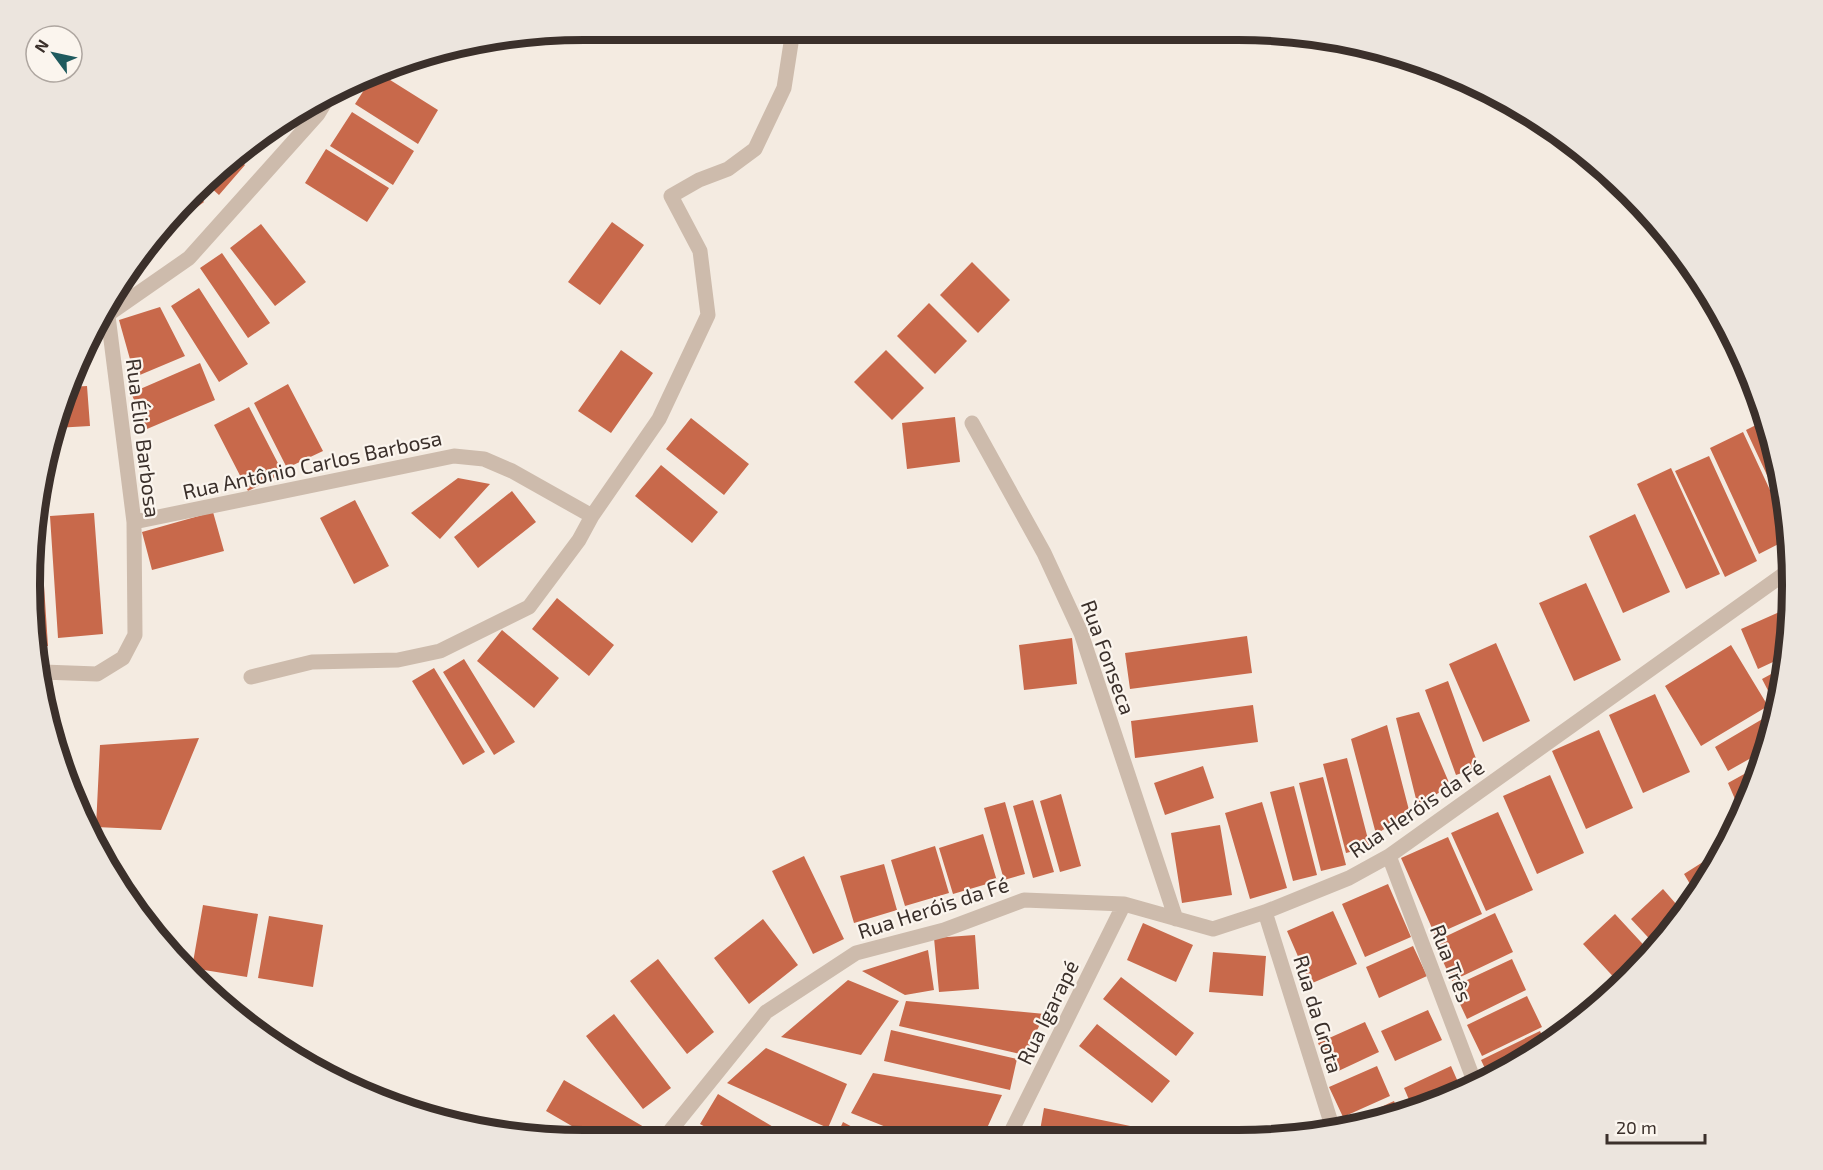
<svg xmlns="http://www.w3.org/2000/svg" width="1823" height="1170" font-family="'Exo 2',sans-serif">
  <rect width="100%" height="100%" fill="#f4ebe1"/>
  <path fill="#c8694b" d="M379 73 438 110 418 144 355 104 373 76Z
    M352 112 414 151 393 185 330 146Z
    M269 132 257 151 251 147 268 131Z
    M326 149 389 188 367 222 305 183Z
    M239 159 245 165 219 195 209 186Z
    M199 196 204 202 163 232 162 231Z
    M612 222 644 245 600 305 568 282Z
    M261 224 306 282 275 306 230 248Z
    M222 253 270 323 248 338 200 268Z
    M972 262 1010 300 978 333 940 295Z
    M199 288 248 364 219 382 171 306Z
    M929 303 967 341 935 374 897 336Z
    M160 307 185 356 135 377 119 320Z
    M621 350 653 373 611 433 578 411Z
    M886 350 924 388 892 420 854 382Z
    M200 363 215 400 147 429 131 393Z
    M288 384 323 451 287 468 254 403Z
    M87 386 90 426 55 428 60 406 70 387Z
    M249 407 283 473 248 491 214 425Z
    M955 417 960 462 907 469 902 423Z
    M691 418 749 464 724 495 666 449Z
    M1766 420 1774 441 1786 516 1746 430Z
    M1743 432 1789 531 1790 538 1759 554 1710 448Z
    M1709 456 1757 561 1725 577 1675 471Z
    M661 465 718 512 692 543 635 496Z
    M1671 468 1720 574 1686 589 1637 484Z
    M458 478 490 484 440 539 411 513Z
    M512 491 536 522 478 568 454 537Z
    M355 500 389 566 354 584 320 518Z
    M213 512 224 551 152 570 142 532Z
    M94 513 103 634 58 638 50 516Z
    M1635 514 1670 592 1623 613 1589 536Z
    M36 525H40L48 646H41L31 549Z
    M1586 583 1621 660 1574 681 1539 603Z
    M557 598 614 645 589 676 532 629Z
    M1786 609 1790 617 1788 655 1758 669 1741 629Z
    M502 630 559 678 534 708 477 661Z
    M1247 636 1252 673 1130 689 1125 653Z
    M1072 638 1077 684 1024 690 1019 645Z
    M1496 643 1530 721 1483 742 1449 664Z
    M1731 645 1768 706 1701 746 1665 686Z
    M464 659 515 742 494 755 443 672Z
    M1786 666 1778 699 1774 702 1762 679Z
    M434 668 485 752 463 765 412 681Z
    M1448 681 1479 767 1456 775 1425 690Z
    M1655 694 1690 772 1643 793 1609 715Z
    M1253 705 1258 742 1135 758 1131 721Z
    M1776 711 1767 749 1728 771 1715 747Z
    M1419 712 1450 785 1418 807 1396 718Z
    M1387 725 1410 814 1376 834 1351 739Z
    M1599 730 1633 808 1586 829 1552 751Z
    M199 738 161 830 96 827 100 745Z
    M1347 758 1370 847 1346 853 1323 764Z
    M1764 763 1741 813 1728 783Z
    M1203 766 1214 798 1165 815 1154 783Z
    M1550 775 1584 853 1537 874 1503 796Z
    M1323 777 1346 865 1321 871 1299 783Z
    M1294 786 1317 875 1293 881 1270 792Z
    M1061 794 1081 866 1060 872 1040 801Z
    M1033 800 1054 872 1033 878 1013 806Z
    M1005 802 1025 874 1004 880 984 808Z
    M1262 802 1287 888 1250 899 1225 813Z
    M1498 812 1533 890 1486 911 1451 833Z
    M1220 825 1232 895 1182 903 1171 833Z
    M983 834 997 881 953 894 939 848Z
    M1448 837 1482 914 1435 935 1401 858Z
    M935 846 949 893 905 906 891 860Z
    M1725 848 1719 862 1696 894 1684 874Z
    M804 856 844 939 813 954 772 871Z
    M884 864 897 910 854 923 840 876Z
    M1388 884 1411 937 1365 957 1342 904Z
    M1663 889 1683 912 1658 948 1631 919Z
    M203 905 258 914 247 977 192 968Z
    M1333 911 1357 964 1310 984 1287 931Z
    M1495 913 1513 952 1452 981 1434 942Z
    M1615 914 1652 954 1620 984 1583 944Z
    M269 916 323 925 313 987 258 978Z
    M763 919 798 965 749 1004 714 958Z
    M1143 923 1193 945 1176 982 1127 960Z
    M975 935 979 989 939 992 934 938Z
    M1413 946 1427 976 1379 998 1366 967Z
    M928 950 934 990 905 995 862 971Z
    M1213 952 1266 956 1263 996 1209 992Z
    M658 959 714 1032 687 1054 630 981Z
    M1512 959 1526 990 1467 1019 1452 987Z
    M1121 977 1194 1033 1176 1056 1103 999Z
    M848 980 899 1001 861 1055 781 1037Z
    M1527 996 1542 1027 1482 1056 1467 1025Z
    M906 1001 1045 1014 1025 1055 899 1026Z
    M1428 1010 1442 1040 1395 1061 1381 1031Z
    M614 1014 671 1088 643 1109 586 1036Z
    M1365 1022 1379 1052 1332 1074 1318 1043Z
    M1097 1024 1170 1081 1152 1103 1079 1046Z
    M891 1030 1017 1059 1010 1090 884 1061Z
    M1540 1031 1546 1044 1490 1079 1481 1060Z
    M766 1048 847 1084 828 1128 727 1083Z
    M1377 1066 1390 1096 1343 1117 1329 1087Z
    M1451 1066 1462 1091 1413 1109 1404 1088Z
    M873 1073 1002 1095 983 1137H911L851 1113Z
    M564 1080 644 1127 639 1136H589L546 1111Z
    M718 1094 790 1137 721 1136 700 1124Z
    M1394 1101 1399 1114 1381 1121 1348 1127 1346 1123Z
    M1044 1108 1135 1127 1133 1138H1049L1039 1136Z
    M843 1122 871 1137H836Z"/>
  <g fill="none" stroke-linecap="round" stroke-linejoin="round">
    <path stroke="#cdbbac" stroke-width="15" d="M110 313 189 258 318 114 327 99
      M972 423 1044 553 1081 633 1176 919
      M134 522 454 456 484 459 512 471 592 516
      M43 672 97 674 123 658 135 635 134 522 108 316
      M44 672 50 732
      M251 677 312 662 398 660 440 651 529 607 579 540 592 516 659 419 708 315 700 251 671 196 699 180 728 169 755 149 784 88 791 43
      M1389 856 1476 1086
      M1265 912 1333 1129
      M666 1136 766 1012 856 953 944 930 1024 900 1124 904 1213 929 1265 912 1349 878 1389 856 1791 569
      M1008 1138 1124 904"/>
  </g>
  <g text-anchor="middle" dominant-baseline="central" stroke-width="4.5" stroke-linejoin="round" paint-order="stroke">
    <g font-size="21" fill="#3b302b" stroke="#fbf5ee">
      <text transform="translate(144 438) rotate(83)">Rua Élio Barbosa</text>
      <text transform="translate(312 464) rotate(-12)">Rua Antônio Carlos Barbosa</text>
      <text transform="translate(1109 657) rotate(70)">Rua Fonseca</text>
      <text transform="translate(1416 808) rotate(-34)">Rua Heróis da Fé</text>
      <text transform="translate(933 907) rotate(-18)">Rua Heróis da Fé</text>
      <text transform="translate(1452 963) rotate(69)">Rua Três</text>
      <text transform="translate(1047 1012) rotate(-64)">Rua Igarapé</text>
      <text transform="translate(1319 1014) rotate(73)">Rua da Grota</text>
    </g>
  </g>
  <path d="M0 0H1823V1170H0ZM584 40H1238A544 544 0 0 1 1782 584V586A544 544 0 0 1 1238 1130H584A544 544 0 0 1 40 586V584A544 544 0 0 1 584 40Z" fill="#ece5de" fill-rule="evenodd"/>
  <path fill="none" stroke="#3b302b" stroke-width="8" d="M584 40H1238A544 544 0 0 1 1782 584V586A544 544 0 0 1 1238 1130H584A544 544 0 0 1 40 586V584A544 544 0 0 1 584 40Z"/>
  <g transform="translate(54 54) rotate(303)"><circle r="28" fill="#fbf5ee" stroke="#aea6a0" stroke-width="1.5"/>
  <path d="M0-4.5L10 22L0 15L-10 22Z" fill="#1f5a5e"/>
  <text y="-9" font-size="16" font-weight="bold" text-anchor="middle" fill="#3b302b">N</text>
  </g>
  <path d="M1607 1134v9h98v-9" fill="none" stroke="#3b302b" stroke-width="3"/>
  <text x="1616" y="1134" font-size="18" fill="#3b302b" stroke="#fbf5ee" stroke-width="4.5" paint-order="stroke">20 m</text>
</svg>
